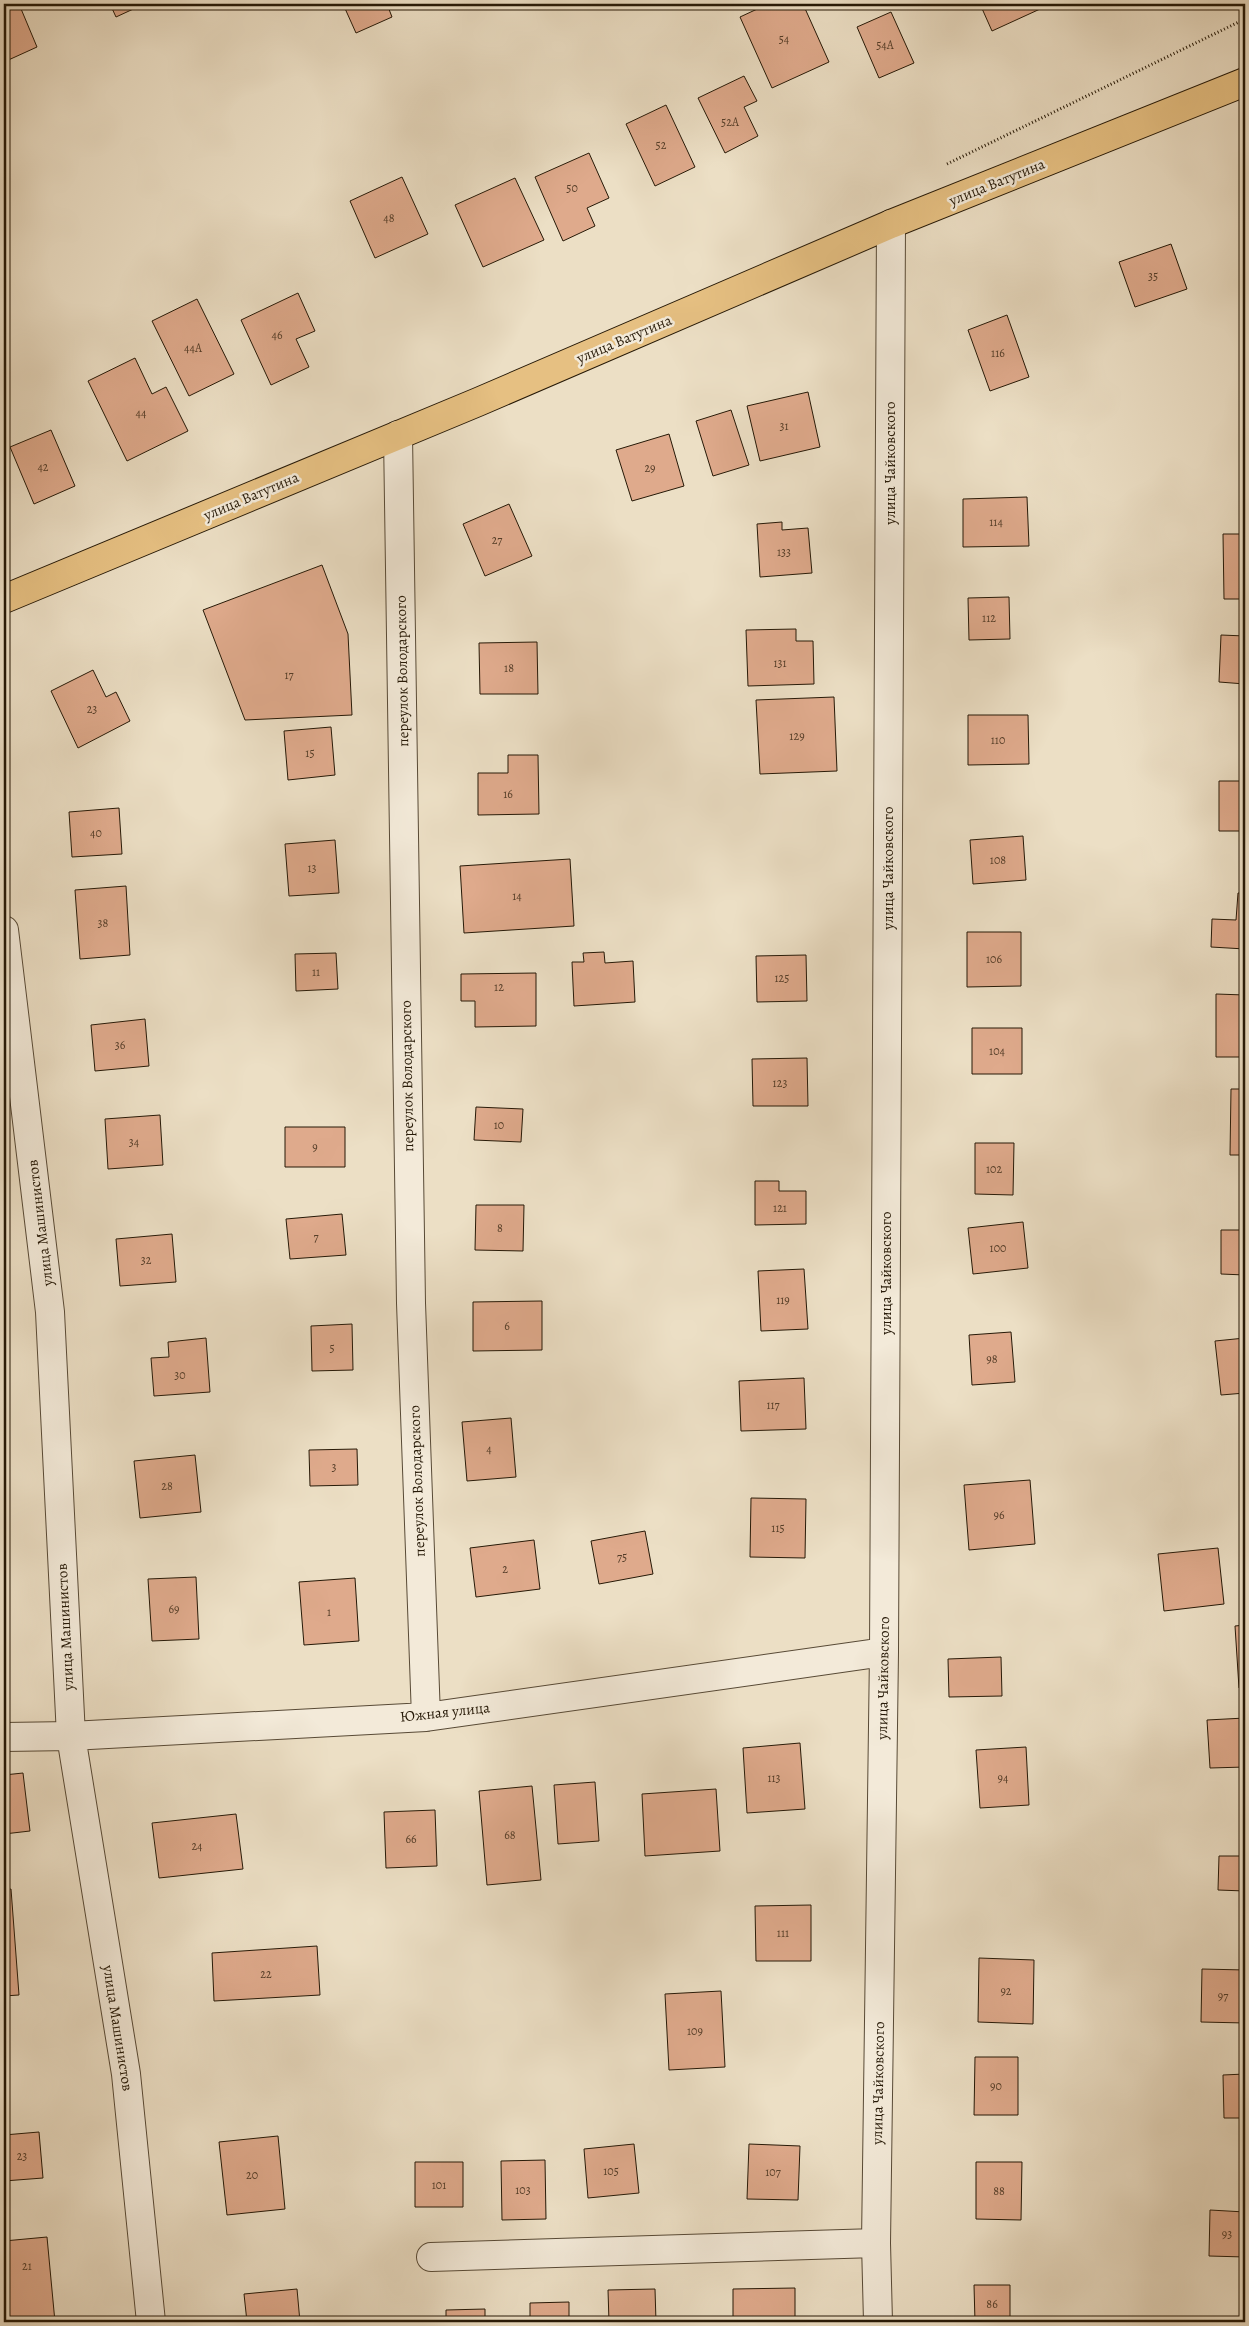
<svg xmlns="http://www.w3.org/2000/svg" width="1249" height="2326" font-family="Alegreya,serif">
  <rect width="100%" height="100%" fill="#ecdfc5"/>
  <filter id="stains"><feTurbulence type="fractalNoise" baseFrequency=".004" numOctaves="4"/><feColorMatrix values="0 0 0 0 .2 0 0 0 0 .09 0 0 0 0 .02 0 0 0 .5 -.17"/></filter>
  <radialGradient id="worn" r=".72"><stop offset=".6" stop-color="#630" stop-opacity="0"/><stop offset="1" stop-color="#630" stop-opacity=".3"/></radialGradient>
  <path fill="#dfaa8c" stroke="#261907" d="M9 4H19L37 47 4 62V6Z
    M110 4H142V5L116 17Z
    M343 4H387L392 17 356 33Z
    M768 4H803L829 62 772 88 740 17Z
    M980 4H1051L992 31Z
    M891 12 914 63 879 78 857 27Z
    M744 76 757 101 744 107 758 136 725 153 698 98Z
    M666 105 695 167 655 186 626 124Z
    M589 153 609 198 587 208 595 226 563 241 535 177Z
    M402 177 428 234 375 258 350 201Z
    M515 178 544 240 483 267 455 205Z
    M1171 244 1187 289 1135 307 1119 262Z
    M298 293 315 331 296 339 309 367 271 385 241 320Z
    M197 299 234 374 189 396 152 321Z
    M1007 315 1029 377 990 391 968 330Z
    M135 358 152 394 166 387 188 431 127 461 88 381Z
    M808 392 820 447 760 461 747 406Z
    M731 410 749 465 713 476 696 421Z
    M51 430 75 486 34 504 10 447Z
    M669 434 684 486 632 501 616 450Z
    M1027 497 1029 546 963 547V499Z
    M509 504 532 556 485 576 463 524Z
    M782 522V530L808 528 812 573 760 577 757 524Z
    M1223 534H1245V599H1224Z
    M322 565 348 634 352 715 245 720 203 610Z
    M1009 597 1010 639 969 640 968 598Z
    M796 629V641H813L814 684 748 686 746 630Z
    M1221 635 1245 636V684L1219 682Z
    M537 642 538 694H480L479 643Z
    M93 670 106 697 116 692 130 721 78 748 51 691Z
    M834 697 837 771 760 774 756 700Z
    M968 715H1028L1029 764 968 765Z
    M331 727 335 775 288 780 284 731Z
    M508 755H538L539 814 478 815V773H508Z
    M1219 781H1245V831H1219Z
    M119 808 122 854 72 857 69 812Z
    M1023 836 1026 880 973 884 970 840Z
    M335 840 339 893 289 896 285 844Z
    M570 859 574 926 464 933 460 866Z
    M126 886 130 955 80 959 75 890Z
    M1238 893H1245V949L1211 947 1212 919 1236 920Z
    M967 932H1021V986L967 987Z
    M604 952 605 963 633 961 635 1002 574 1006 572 962H584L583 953Z
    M336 953 338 989 296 991 295 954Z
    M806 955 807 1001 757 1002 756 956Z
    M536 973V1026L475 1027V1001H461V974Z
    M1216 994 1245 995V1057H1216Z
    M145 1019 149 1066 95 1071 91 1025Z
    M972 1028H1022V1074H972Z
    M807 1058 808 1106H753L752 1059Z
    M1231 1089H1245V1155H1230Z
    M476 1107 523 1109 521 1142 474 1140Z
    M160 1115 163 1165 108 1169 105 1119Z
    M285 1127H345V1167H285Z
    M975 1143H1014L1013 1195 975 1194Z
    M755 1181H779V1191H806V1224L755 1225Z
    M476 1205H524L523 1251 475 1250Z
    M342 1214 346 1255 290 1259 286 1219Z
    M1023 1222 1028 1268 973 1274 968 1228Z
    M1221 1230H1245V1275L1221 1274Z
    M172 1234 176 1282 120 1286 116 1239Z
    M804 1269 808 1329 761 1331 758 1271Z
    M542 1301V1350L473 1351V1302Z
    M352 1324 353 1370 312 1371 311 1326Z
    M1011 1332 1015 1382 972 1385 969 1335Z
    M206 1338 210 1392 154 1396 151 1358 169 1357 168 1342Z
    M1245 1338V1393L1221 1395 1215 1341Z
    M804 1378 806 1429 741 1431 739 1381Z
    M511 1418 516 1477 467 1481 462 1422Z
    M357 1449 358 1485 310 1486 309 1450Z
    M195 1455 201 1512 140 1518 134 1461Z
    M1030 1480 1035 1544 969 1550 964 1485Z
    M751 1498 806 1499 805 1558 750 1557Z
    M645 1531 653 1574 599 1584 591 1541Z
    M534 1540 540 1589 476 1597 470 1548Z
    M1218 1548 1224 1604 1164 1611 1158 1554Z
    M196 1577 199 1639 152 1641 148 1579Z
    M355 1578 359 1641 304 1645 299 1582Z
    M1245 1625V1688H1239L1235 1626Z
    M1001 1657 1002 1696 949 1697 948 1659Z
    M1245 1718V1767L1210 1768 1207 1720Z
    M800 1743 805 1809 747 1813 743 1748Z
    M1026 1747 1029 1805 980 1808 976 1750Z
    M23 1773 30 1831 4 1834V1775Z
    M595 1782 599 1841 558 1844 554 1785Z
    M532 1786 541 1880 487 1885 479 1791Z
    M716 1789 720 1851 645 1856 642 1794Z
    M435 1810 437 1866 386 1868 384 1812Z
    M236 1814 243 1869 159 1878 152 1823Z
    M1219 1856H1245V1891L1218 1890Z
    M11 1889 19 1995 4 1996V1890Z
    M811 1905V1961H756L755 1906Z
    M317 1946 320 1995 214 2001 212 1953Z
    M979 1958 1034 1960 1033 2024 978 2022Z
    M1202 1969 1245 1970V2023L1201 2022Z
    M721 1991 725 2067 669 2070 665 1994Z
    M975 2057H1018V2115H974Z
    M1245 2074V2118H1224L1223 2075Z
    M39 2132 43 2178 4 2181V2135Z
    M278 2136 285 2209 227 2215 219 2142Z
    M634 2144 639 2193 588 2198 584 2149Z
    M749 2144 800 2146 798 2200 747 2199Z
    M545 2160 546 2219 502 2220 501 2161Z
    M415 2162H463V2207H415Z
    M976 2162H1022L1021 2220 976 2219Z
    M1210 2210 1245 2212V2257L1209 2256Z
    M47 2237 55 2322H9L6 2292H4V2241Z
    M974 2285H1010V2322H975Z
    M795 2288V2322H733V2289Z
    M297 2289 300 2322H247L244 2294Z
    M655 2289 656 2322H609L608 2290Z
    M569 2302V2322H530V2303Z
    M485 2309V2322H446V2310Z"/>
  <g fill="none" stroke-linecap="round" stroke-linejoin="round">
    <defs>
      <path id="minor" d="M398 435 411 1303 426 1717
        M4 930 50 1312 71 1736 126 2074 151 2322
        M4 1737 71 1736 426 1717 884 1652
        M431 2257 876 2243
        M878 2322 876 2243 884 1652 891 224"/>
      <path id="major" d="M4 599 478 402 891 224 1245 82"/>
    </defs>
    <use href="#minor" stroke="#584a36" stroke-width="30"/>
    <use href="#major" stroke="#261907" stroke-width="30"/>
    <path stroke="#261907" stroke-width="3" stroke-dasharray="1 2.5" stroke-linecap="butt" d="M947 164 1245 19"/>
    <use href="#minor" stroke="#f3ead9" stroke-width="28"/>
    <use href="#major" stroke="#e6c082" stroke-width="28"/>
  </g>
  <g text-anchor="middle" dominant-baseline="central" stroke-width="5" stroke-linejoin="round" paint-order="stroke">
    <g font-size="12" fill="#543d28">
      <text x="784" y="39">54</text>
      <text x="885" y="45">54А</text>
      <text x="730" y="122">52А</text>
      <text x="661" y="145">52</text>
      <text x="572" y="188">50</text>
      <text x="389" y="218">48</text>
      <text x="1153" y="276">35</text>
      <text x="277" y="335">46</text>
      <text x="193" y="348">44А</text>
      <text x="998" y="353">116</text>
      <text x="141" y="413">44</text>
      <text x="784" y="426">31</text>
      <text x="43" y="467">42</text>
      <text x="650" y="468">29</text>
      <text x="996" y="522">114</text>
      <text x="497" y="540">27</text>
      <text x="784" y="552">133</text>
      <text x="989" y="618">112</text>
      <text x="780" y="663">131</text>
      <text x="509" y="668">18</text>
      <text x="289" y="675">17</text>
      <text x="92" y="709">23</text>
      <text x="797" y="736">129</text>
      <text x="998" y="740">110</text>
      <text x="310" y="753">15</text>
      <text x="508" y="794">16</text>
      <text x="96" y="833">40</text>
      <text x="998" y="860">108</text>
      <text x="312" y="868">13</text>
      <text x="517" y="896">14</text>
      <text x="103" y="923">38</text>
      <text x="994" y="959">106</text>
      <text x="316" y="972">11</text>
      <text x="782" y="978">125</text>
      <text x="499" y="987">12</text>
      <text x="120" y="1045">36</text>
      <text x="997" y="1051">104</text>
      <text x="780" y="1083">123</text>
      <text x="499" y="1125">10</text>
      <text x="134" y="1142">34</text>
      <text x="315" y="1147">9</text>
      <text x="994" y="1169">102</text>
      <text x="780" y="1208">121</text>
      <text x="500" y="1228">8</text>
      <text x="316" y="1237">7</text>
      <text x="998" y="1248">100</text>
      <text x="146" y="1260">32</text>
      <text x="783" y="1300">119</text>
      <text x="507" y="1326">6</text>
      <text x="332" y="1348">5</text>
      <text x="992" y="1359">98</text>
      <text x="180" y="1375">30</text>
      <text x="773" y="1405">117</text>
      <text x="489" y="1449">4</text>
      <text x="334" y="1467">3</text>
      <text x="167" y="1486">28</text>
      <text x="999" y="1515">96</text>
      <text x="778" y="1528">115</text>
      <text x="622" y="1557">75</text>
      <text x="505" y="1569">2</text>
      <text x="174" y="1609">69</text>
      <text x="329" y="1612">1</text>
      <text x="774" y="1778">113</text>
      <text x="1003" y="1778">94</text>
      <text x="510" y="1835">68</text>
      <text x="411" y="1839">66</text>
      <text x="197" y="1846">24</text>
      <text x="783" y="1933">111</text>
      <text x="266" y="1974">22</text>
      <text x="1006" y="1991">92</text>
      <text x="1223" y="1996">97</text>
      <text x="695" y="2031">109</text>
      <text x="996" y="2086">90</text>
      <text x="22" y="2156">23</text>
      <text x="611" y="2171">105</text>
      <text x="773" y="2172">107</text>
      <text x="252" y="2175">20</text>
      <text x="439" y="2185">101</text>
      <text x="523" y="2190">103</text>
      <text x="999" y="2191">88</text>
      <text x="1227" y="2234">93</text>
      <text x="27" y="2266">21</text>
      <text x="992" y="2304">86</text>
    </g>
    <g font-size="15" fill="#261907" stroke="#f3ead9">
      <text transform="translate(997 182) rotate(-22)">улица Ватутина</text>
      <text transform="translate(624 339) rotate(-23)">улица Ватутина</text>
      <text transform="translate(890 463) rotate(-90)">улица Чайковского</text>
      <text transform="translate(251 496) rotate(-23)">улица Ватутина</text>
      <text transform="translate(402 671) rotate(-91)">переулок Володарского</text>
      <text transform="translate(888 868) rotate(-90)">улица Чайковского</text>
      <text transform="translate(407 1076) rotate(-91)">переулок Володарского</text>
      <text transform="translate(40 1223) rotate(-97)">улица Машинистов</text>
      <text transform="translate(886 1273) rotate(-90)">улица Чайковского</text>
      <text transform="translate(417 1481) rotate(-92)">переулок Володарского</text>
      <text transform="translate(65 1627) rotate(-93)">улица Машинистов</text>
      <text transform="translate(883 1678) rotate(-89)">улица Чайковского</text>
      <text transform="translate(445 1712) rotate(-6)">Южная улица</text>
      <text transform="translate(118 2028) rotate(81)">улица Машинистов</text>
      <text transform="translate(878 2083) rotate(-89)">улица Чайковского</text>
    </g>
  </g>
  <rect width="1249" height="2326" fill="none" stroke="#ecdfc5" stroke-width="20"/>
  <rect x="5" y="5" width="1239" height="2316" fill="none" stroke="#261907" stroke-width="2.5"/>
  <rect x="10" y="10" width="1229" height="2306" fill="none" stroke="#261907"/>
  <rect width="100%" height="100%" filter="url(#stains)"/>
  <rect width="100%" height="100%" fill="url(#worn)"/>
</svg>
